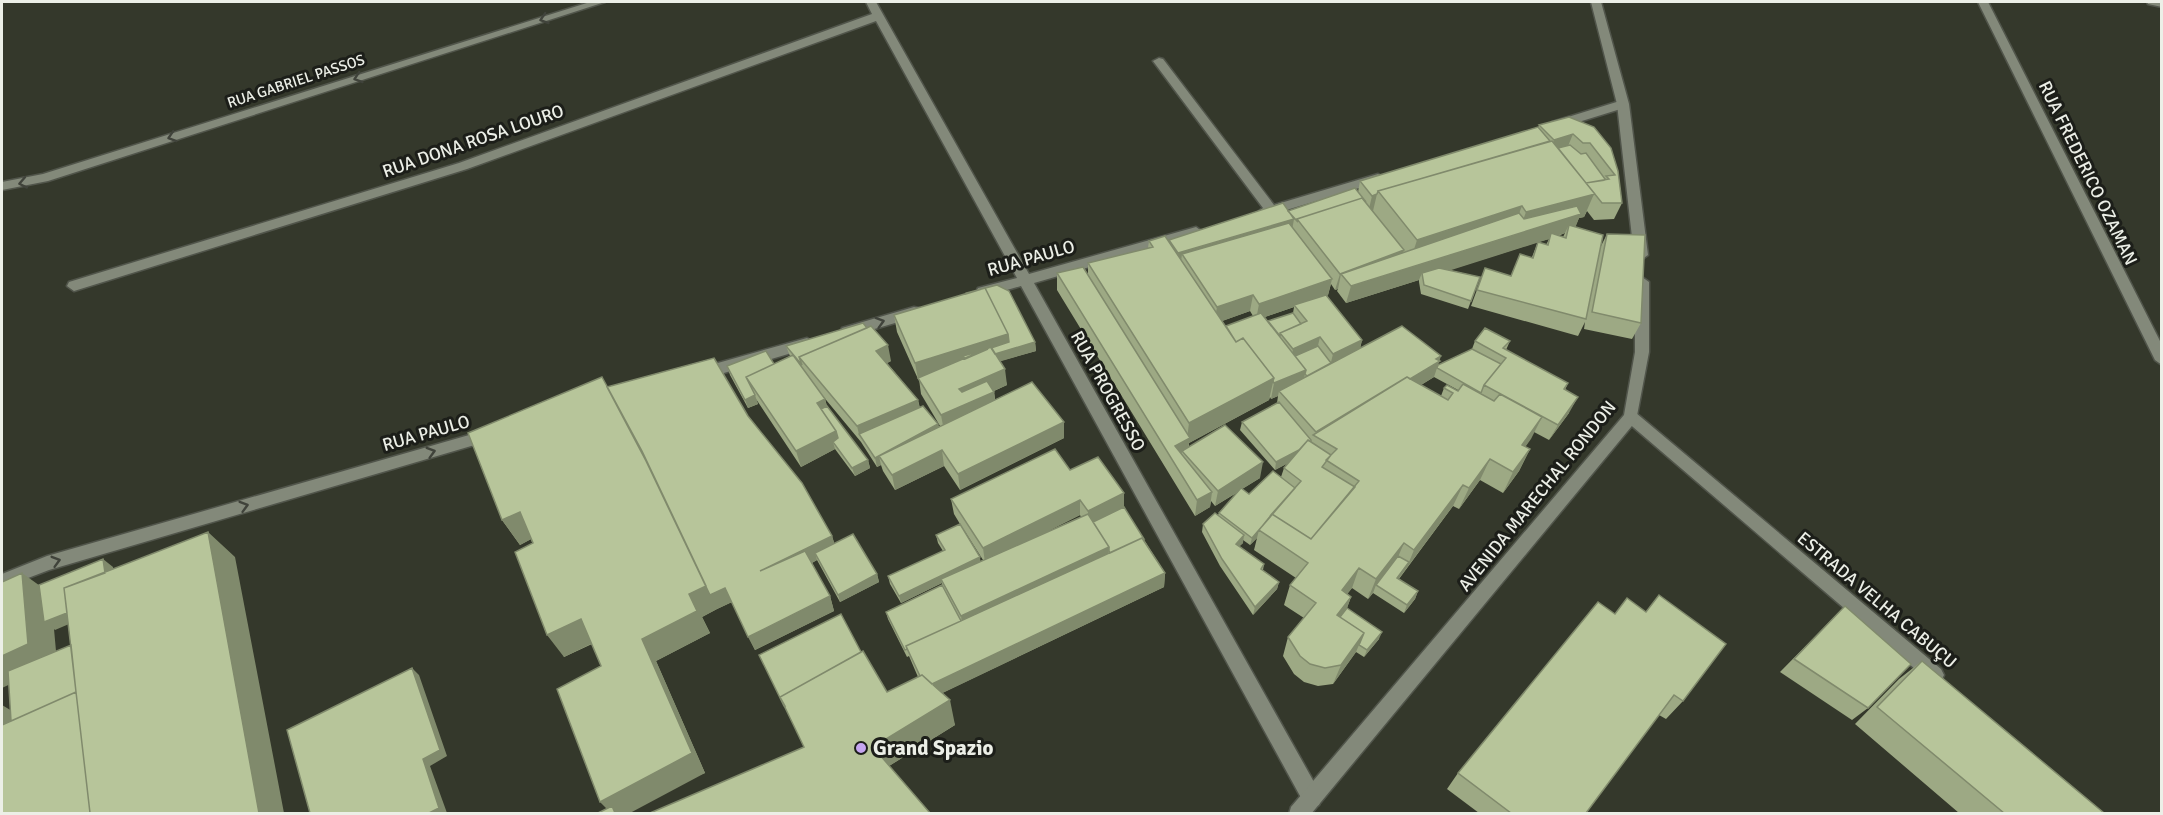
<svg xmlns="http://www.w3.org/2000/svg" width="2163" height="815" font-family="Signika,sans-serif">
  <rect width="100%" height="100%" fill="#34382b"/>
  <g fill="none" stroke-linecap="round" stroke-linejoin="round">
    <defs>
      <path id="minor" d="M590 2H605L48 181 2 190V182L43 174Z
        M866 2H876L1029 274 1196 227 1203 232 1201 235 1034 283 1319 791 1321 798 1319 805 1312 807 1305 805 1021 286 983 297 976 292 978 288 1017 278 876 21 467 169 74 291 67 286 69 282 459 163 872 14Z
        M1978 2H1988L2162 345V365L2155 360Z
        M2147 2H2162V7L2148 4Z
        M1159 58 1163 59 1274 205 1378 174 1384 178 1382 181 1270 215H1260L1258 212 1263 208 1153 61Z
        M1623 100 1627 101V107L1556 129 1550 125 1552 122Z
        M914 307 919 308 921 312 919 316 847 337 840 332 842 328Z
        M807 338 814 343 812 347 700 380 695 378 693 374 695 370 700 368Z
        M1631 411 1636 413 1941 669 1944 675 1941 681 1935 683 1929 681 1626 421 1623 417 1626 413Z
        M490 429 495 431 498 435 495 439 49 570 2 588V574L47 556Z"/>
      <path id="tertiary" d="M1591 2H1601L1629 104 1648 255 1641 260 1634 255 1617 104Z
        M1642 277 1649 282V352L1636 421 1311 814H1289L1291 807 1624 415 1635 352V282Z"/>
    </defs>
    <use href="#minor" stroke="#51554b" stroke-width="3"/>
    <use href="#tertiary" stroke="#51554b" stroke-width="3"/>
    <use href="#minor" fill="#83897a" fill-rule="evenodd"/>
    <use href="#tertiary" fill="#83897a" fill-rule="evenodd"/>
  </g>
  <path fill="#9da984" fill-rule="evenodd" d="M1569 117 1611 148 1622 203 1614 219 1594 220 1587 211 1584 217 1579 218 1575 227 1600 248 1607 234 1641 323 1632 339 1584 329 1585 322 1578 336 1471 306 1485 268 1511 276 1532 257 1538 242 1449 270 1480 277 1468 309 1421 294 1419 282V280L1346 303 1337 291 1338 289 1335 290 1331 284 1328 295 1327 296 1362 340 1360 349 1439 360 1438 365 1472 349 1475 341H1510L1506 350 1568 383 1565 390 1569 413 1549 440 1534 432 1525 447 1530 449 1519 471 1503 493 1480 480 1459 509 1453 506 1399 579 1418 591 1415 599 1404 613 1373 593 1368 599 1352 588 1347 594 1351 597 1347 608 1379 639 1364 657 1356 652 1333 684 1318 686 1304 682 1294 674 1283 656 1288 637 1304 618 1284 605 1290 585 1296 578 1254 550 1257 538 1250 545 1243 540V543L1239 546 1264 564 1263 570 1279 582 1277 589 1253 615 1220 566 1202 532 1203 524 1218 515 1219 513 1238 492 1215 506 1211 501 1210 507 1195 516 1057 290V273L1088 275V263L1148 248 1149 241 1169 243V240L1288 211 1358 192 1360 181 1538 128 1539 125ZM1565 233 1563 237 1558 236ZM1549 239 1546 245 1538 242ZM1294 307 1293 313 1268 321 1265 317ZM1250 311 1253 316 1226 326 1222 321ZM1434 377 1458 390V391L1444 388 1441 396 1421 385ZM1278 396 1277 403 1242 422 1240 430 1275 470 1288 463 1284 468 1281 477 1249 494 1242 489 1260 478 1189 447V443L1269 400 1270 397 1271 399Z
    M894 315 1035 342 1036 351 1000 361 1007 385 994 391 995 399 1064 422V438L960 490 944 466 895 490 883 471 881 465 877 467 861 442 822 395 825 399 827 406 868 460 870 468 855 476 835 449 801 467 756 399 758 404 748 408 730 375 727 366 774 364 790 356 786 346 891 361 887 363 918 400 920 408 938 424 939 427 940 426 921 394 919 379H918L897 332Z
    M607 387 748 416 832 536 834 543 877 574 879 582 840 602 817 560 812 563 830 596 834 611 755 650 732 602 717 609 702 617 710 633 656 661 705 773 607 809 601 666 592 644 564 657 531 539 520 545 502 520Z
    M1070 470 1124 508 1165 573 1164 587 942 693 955 725 889 766 804 747 791 719H790L861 652 887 692 918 677 909 656 907 657 888 619 886 612 942 585V583L901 603 890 584 888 576 943 551 938 543 936 535 960 524 954 514 951 499ZM1080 515 1081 517 1044 533ZM964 530 983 560 980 561Z
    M1845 606 1868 708 1852 720 1780 672Z
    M1615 614 1683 701 1666 719 1659 715 1586 813H1479L1447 789 1458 773Z
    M1922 661 2104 813H1959L1855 724 1899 679Z"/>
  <path fill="#808a6c" d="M1573 134 1566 151 1547 157 1554 140Z
    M1377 194 1373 211 1368 213 1372 196Z
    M1594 194 1584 217 1579 218 1574 231 1569 225 1565 233 1550 238 1551 233 1549 239 1423 279 1422 273 1419 280 1346 303 1351 286 1518 234 1526 212Z
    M1522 206 1513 229 1410 262 1417 240Z
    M1294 219 1291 236 1182 254 1180 269 1177 270 1178 253Z
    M1404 250 1399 267 1341 274 1338 289 1335 290 1340 274Z
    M1332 279 1328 295 1296 307 1294 305V307L1256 320 1259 304Z
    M1253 295 1250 311 1214 324 1217 307Z
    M1008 334 1035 342 1036 351 967 371 963 356 964 365 918 379 915 363Z
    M1320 337 1316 354 1290 365 1293 349Z
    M1362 340 1358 356 1330 366 1333 354Z
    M888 345 891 361 880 367 876 351Z
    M1441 356 1434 377 1326 443 1436 359Z
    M1005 369 1007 385 962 405 959 389Z
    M1306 370 1302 386 1279 391 1278 396 1271 399 1274 383Z
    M1274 378 1269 400 1189 443 1188 453 1182 451 1181 458 1175 446 1187 439 1189 423Z
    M994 392 996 408 944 431 941 415Z
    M755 395 758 404 748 408 745 400Z
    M1578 397 1569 413 1549 440 1558 425Z
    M825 399 829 415 824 417 817 403Z
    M918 400 921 416 859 434 857 426Z
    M1542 417 1531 439 1511 467 1522 445Z
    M1064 422V438L960 490 958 474Z
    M938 424 940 433 879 456Z
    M836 431 841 446 833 442 835 449 801 467 796 451Z
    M1310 444 1308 453 1275 470 1276 462Z
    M1530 449 1519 471 1503 493 1513 472Z
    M942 450 944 466 895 490 892 475Z
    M879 456 881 465 877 467 875 458Z
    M1490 459 1480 480 1459 509 1469 488Z
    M868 460 870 468 855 476 852 468Z
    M1263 462 1260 478 1215 506 1218 491Z
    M1463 485 1453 506 1394 585 1397 578 1409 562 1414 550Z
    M1212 492 1210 507 1195 516 1197 500Z
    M1124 493V508L1088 526V511Z
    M1080 500V515L985 563 983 548Z
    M520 512 537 536 520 545 502 520Z
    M1259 530 1257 538 1250 545 1252 538Z
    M208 532 235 557 284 813H259Z
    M1244 535 1243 543 1234 552 1236 544Z
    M832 536 837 551 815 553 817 560 767 585 760 571Z
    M1404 543 1395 564 1376 585 1373 593 1368 599 1376 579Z
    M1109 547 1108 562 963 630 961 616Z
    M980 557 981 565 941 579 942 583 901 603 899 596Z
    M103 559 113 567 118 603 55 630 54 629 57 662 2 688V656L22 573 50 593Z
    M1359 568 1352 588 1335 610 1342 590Z
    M1165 573 1164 587 928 700 925 687Z
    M877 574 879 582 840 602 838 595Z
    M1279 582 1277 589 1253 615 1255 607Z
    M706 586 725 588 732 602 717 609 702 617 710 633 656 661 705 773 630 813H611L600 802 642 639 689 594Z
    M1418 591 1415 599 1404 613 1407 605Z
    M830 596 834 611 755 650 748 637Z
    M1351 597 1344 616 1334 628 1337 615Z
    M581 619 597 641 564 657 547 635Z
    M1382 632 1379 639 1364 657 1367 650Z
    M1364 633 1356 652 1333 684 1341 665Z
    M412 668 419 675 447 756 430 766 447 813H429Z
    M950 700 955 725 881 771 873 747Z
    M2 705 22 717 2 757Z"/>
  <path fill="#b7c59a" stroke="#808a6c" stroke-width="1.5" d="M1569 117 1594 127 1611 148 1618 171 1622 203H1602L1586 183 1609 179 1606 176 1615 175 1590 143H1583L1573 134 1554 140 1539 125Z
    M1538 127 1550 141 1378 191 1377 194 1372 196 1360 181Z
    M1552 141 1595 194 1526 212 1522 206 1417 240 1378 191Z
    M1570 145 1581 154 1586 153 1605 179V180L1586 183 1558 148Z
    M1355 188 1366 202 1362 198 1297 219V221L1288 211Z
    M1362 198 1404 250 1340 274 1297 219Z
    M1283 203 1294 219 1178 253 1169 240Z
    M1577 206 1581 214 1351 286 1341 274 1519 213 1524 219Z
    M1289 223 1332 279 1259 304 1253 295 1217 307 1182 254Z
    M1569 225 1603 235 1586 319 1477 290 1485 268 1511 276 1520 254 1533 258 1538 242 1548 245 1551 233 1566 238Z
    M1607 234 1645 235 1641 323 1592 312Z
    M1165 236 1236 342 1243 338 1274 378 1189 423 1088 263 1153 247 1149 241Z
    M1083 267 1190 438 1175 446 1212 492 1197 500 1057 273Z
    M1439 268 1480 277 1471 301 1424 285 1422 273Z
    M997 285 1009 291 1035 342 995 354 991 348 1009 342 1008 334 985 288 966 294V293Z
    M985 288 1008 334 915 363 894 315Z
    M1326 295 1362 340 1333 354 1320 337 1293 349 1280 333 1307 321 1294 305Z
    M1261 313 1306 370 1274 383 1273 381 1274 378 1243 338 1236 342 1226 326Z
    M1293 313 1301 324 1280 333V336L1268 321Z
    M863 323 867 328 799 357 802 365 786 346Z
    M871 326 888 345 876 351 918 400 857 426 799 357Z
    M1402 326 1441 356 1436 359 1440 361 1410 379 1407 377 1316 432 1279 391Z
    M1485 328 1510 341 1503 348 1568 383 1564 389 1578 397 1558 425 1484 385 1506 358 1475 341Z
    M1318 346 1331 363 1307 376 1305 374 1306 370 1295 356Z
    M991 347 1005 369 959 389 962 392 987 381 994 392 941 415 918 378Z
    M988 349 965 359 963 356Z
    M1472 349 1501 364 1484 385 1481 393 1437 368 1438 365Z
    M766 351 774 364 746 377 755 395 745 400 727 366Z
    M793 355 825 399 817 403 836 431 796 451 746 377Z
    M714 358 748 416 802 483 832 536 760 571 805 551 830 596 748 637 725 588 710 595 646 461 607 387Z
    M602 377 642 451 706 586 689 594 697 611 642 639 692 753 600 802 557 689 601 666 581 619 547 635 515 552 533 543 520 512 502 520 468 433Z
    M1407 377 1448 400 1453 393 1444 388 1447 385 1458 391 1463 384 1494 401 1500 394 1542 417 1522 445 1530 449 1513 472 1490 459 1469 488 1463 485 1414 550 1404 543 1376 579 1359 568 1342 590 1351 597 1337 615 1364 633 1341 665 1325 668 1310 664 1300 656 1288 637 1316 603 1290 585 1308 563 1259 530 1272 514 1311 539 1359 481 1326 460 1337 449 1313 435Z
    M1032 382 1064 422 958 474 942 450 892 475 879 456Z
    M1279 402 1311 440V442L1308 440 1299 450 1276 462 1242 422Z
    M827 406 868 460 852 468 833 442 838 438 836 431 821 409Z
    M923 406 938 424 875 458 859 434Z
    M1225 425 1263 462 1218 491 1182 451Z
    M1308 440 1331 455 1322 467 1355 487 1311 539 1272 514 1270 516 1301 481 1284 468Z
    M1055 449 1070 470 1098 457 1124 493 1088 511 1080 500 983 548 951 499Z
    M1273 471 1295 488 1252 538 1219 513 1241 488 1249 494Z
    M1124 507 1144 539H1143L1142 538 1110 553 1109 551V547L1093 522Z
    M1215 513 1244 535 1236 544 1264 564 1261 569 1279 582 1255 607 1222 559 1203 524Z
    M1088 514 1109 547 961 616 941 579Z
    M960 524 980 557 899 596 888 576 945 550 936 535Z
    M208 532 259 813H90L64 588Z
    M853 534 877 574 838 595 815 553Z
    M1142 538 1165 573 932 684 922 675 920 676 906 646Z
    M1398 556 1409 562 1397 578 1418 591 1407 605 1376 585Z
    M103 559 105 573 64 588 67 613 44 622 39 585Z
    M22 573 28 644 2 656V582Z
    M942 585 961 621 906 646 907 649 905 650 886 612Z
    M1659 595 1726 644 1683 701 1674 695 1586 813H1511L1458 773 1598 602 1615 614 1627 598 1646 612Z
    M1845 606 1911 664 1868 708 1794 659Z
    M1347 608 1382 632 1367 650 1359 645 1364 633 1340 617Z
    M841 614 861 652 780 697 785 706H784L759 655Z
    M71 645 76 692 11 721 8 671Z
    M863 651 887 692 922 675 950 700 873 747 930 813H650L804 747 780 697Z
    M1922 661 2104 813H2004L1877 707Z
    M412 668 440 750 423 759 439 808 429 813H310L287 730Z
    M76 692 90 813H2V725Z
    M612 806 615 813H598Z"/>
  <defs><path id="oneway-chevron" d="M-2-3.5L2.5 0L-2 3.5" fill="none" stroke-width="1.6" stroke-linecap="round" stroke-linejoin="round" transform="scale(1.5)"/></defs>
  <g stroke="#40433b">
    <use href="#oneway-chevron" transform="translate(544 19) rotate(162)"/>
    <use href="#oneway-chevron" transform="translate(358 78) rotate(162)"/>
    <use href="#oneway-chevron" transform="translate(172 137) rotate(162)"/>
    <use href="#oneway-chevron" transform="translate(23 183) rotate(169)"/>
    <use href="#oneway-chevron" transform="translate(880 322) rotate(-16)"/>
    <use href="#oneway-chevron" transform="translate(431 452) rotate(-16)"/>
    <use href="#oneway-chevron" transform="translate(244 506) rotate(-16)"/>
    <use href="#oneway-chevron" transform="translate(56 561) rotate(-16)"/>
  </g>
  <circle fill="#c5a6f0" stroke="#1c1e19" stroke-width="2" cx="861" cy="748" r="6"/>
  <g text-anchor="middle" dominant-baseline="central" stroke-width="6" stroke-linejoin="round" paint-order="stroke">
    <g font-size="15" fill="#ecefe7" stroke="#1c1e19">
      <text transform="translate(296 81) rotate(-18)">RUA GABRIEL PASSOS</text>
    </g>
    <g font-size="18" fill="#ecefe7" stroke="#1c1e19">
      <text transform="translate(473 141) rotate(-19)">RUA DONA ROSA LOURO</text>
      <text transform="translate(2088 173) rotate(64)">RUA FREDERICO OZAMAN</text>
      <text transform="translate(1031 258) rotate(-16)">RUA PAULO</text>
      <text transform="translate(1108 391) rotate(61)">RUA PROGRESSO</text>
      <text transform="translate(426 433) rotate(-16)">RUA PAULO</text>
      <text transform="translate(1537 496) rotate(-51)">AVENIDA MARECHAL RONDON</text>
      <text transform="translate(1877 600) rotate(40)">ESTRADA VELHA CABUÇU</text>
    </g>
    <g font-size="21" font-weight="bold" fill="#ecefe7" stroke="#1c1e19" text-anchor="start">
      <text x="873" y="748">Grand Spazio</text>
    </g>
  </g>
  <rect width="2163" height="815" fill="none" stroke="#ecefe7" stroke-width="6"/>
</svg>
